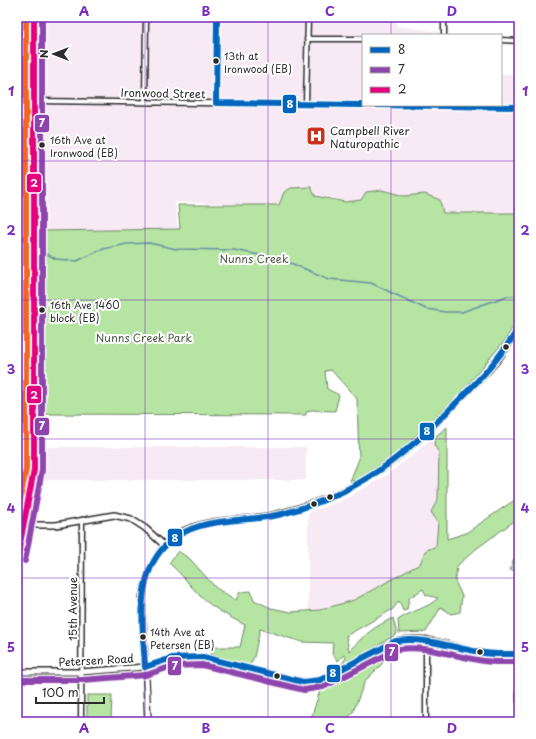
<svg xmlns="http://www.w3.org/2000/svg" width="536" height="739" font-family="'Playpen Sans',sans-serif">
  <rect width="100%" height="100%" fill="#fff"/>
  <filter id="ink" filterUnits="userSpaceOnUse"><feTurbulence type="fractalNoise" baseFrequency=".025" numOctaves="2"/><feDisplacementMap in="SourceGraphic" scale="8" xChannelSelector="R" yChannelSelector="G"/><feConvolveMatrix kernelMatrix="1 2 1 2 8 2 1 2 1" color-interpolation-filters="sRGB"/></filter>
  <g filter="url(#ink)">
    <path fill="#f8eaf4" d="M33 17H397V26L439 32 440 35H363V105H501V74H519V215L175 202 179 239 43 231Z
      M443 428V556L386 596 308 621V513L343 500 382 478 412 456Z
      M42 447H306V480H40Z"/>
    <path fill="#b5e4a3" stroke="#708867" d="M17 186 26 200 25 297H17Z
      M311 187 315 196 345 202 361 200 366 192 382 190 404 196 425 194 440 200 443 213H519V318L505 340 460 394 396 454 357 480 350 481 359 459 357 399 331 370 325 371 327 389 339 395 335 411 311 410 306 412V415L42 414 43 231 180 229 178 205H279L284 192 291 188Z
      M447 427V539L466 533 519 497V571L510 570 516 553 517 519 476 549 457 566 455 581 462 596 460 612 451 614 441 607 426 632 399 633 398 620C412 610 427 609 438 598L426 595 423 589 409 598 407 610 403 611 399 601 393 609 346 636 349 651C363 636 375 626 393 618L397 634 339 668 346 658 344 655 338 661 332 654 333 643 302 642 260 629 254 657 250 665 211 655 213 647H240L245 625C230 617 214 609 201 597 190 586 181 573 169 563L178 551 190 559 216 588 236 600 240 592 251 591 254 600 271 608 291 612 320 610 354 600 420 564 425 551 436 546 438 522 431 512 438 499 439 453 434 445 435 437Z
      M384 651 382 664 365 681 353 712 347 719 313 722 311 718 322 685 343 679 364 662Z
      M87 695H112L111 722H87Z"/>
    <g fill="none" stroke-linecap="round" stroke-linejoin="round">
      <path stroke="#65919f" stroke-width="1.5" d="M17 214 25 228
        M38 243 45 253 56 259 77 261 103 249 127 244 149 243 176 249 234 250 281 259 329 279 371 283 426 309 445 312H462L507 296H519"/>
      <defs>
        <path id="minor" d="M444 35V17
          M17 36 25 17
          M307 39H363
          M501 40 519 41
          M35 101 363 105
          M145 102 146 17
          M216 103 217 17
          M306 104 308 17
          M376 105 519 107
          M519 654V701
          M81 722 82 520
          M426 722V639"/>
        <path id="tertiary" d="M17 525H56L114 515 131 519 145 528 165 546
          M17 559 34 470V17
          M17 672H81L145 667 172 658 203 657 303 682 320 680 396 641C431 633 457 651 491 654 500 655 510 654 519 654"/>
        <path id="secondary" d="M148 722 142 598C146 574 156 548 178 534 206 516 249 522 281 513 359 493 403 459 457 402 471 387 487 374 499 358 507 348 513 337 519 327"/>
      </defs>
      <use href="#minor" stroke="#2b2b2b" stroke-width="7"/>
      <use href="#tertiary" stroke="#2b2b2b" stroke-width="8"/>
      <use href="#secondary" stroke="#2b2b2b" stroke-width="8"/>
      <use href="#minor" stroke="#fff" stroke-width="4"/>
      <use href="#tertiary" stroke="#fff" stroke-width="5"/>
      <use href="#secondary" stroke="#fff" stroke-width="5.5"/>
      <defs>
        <path id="bus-1" d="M216 103 363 105
          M216 103 217 17
          M376 105 519 107
          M145 667C143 627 134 578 165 546 196 514 243 524 282 514 358 494 404 457 458 401 481 378 502 356 519 327
          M145 667 172 658 203 657 303 682 320 680 396 641C426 637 450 647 479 652 492 655 505 654 519 654"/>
        <path id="bus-2" d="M25 561 42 470V17
          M17 680H82L146 675 173 666 202 665 304 690 323 687 398 649C427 645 451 656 478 660 492 663 505 662 519 662"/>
        <path id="bus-3" d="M17 559 34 470V17"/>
        <path id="bus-4" d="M17 516 26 469V17"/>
      </defs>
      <use href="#bus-1" stroke="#fff" stroke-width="9"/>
      <use href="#bus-2" stroke="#fff" stroke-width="9"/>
      <use href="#bus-3" stroke="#fff" stroke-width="9"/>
      <use href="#bus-4" stroke="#fff" stroke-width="9"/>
      <use href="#bus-1" stroke="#0065bd" stroke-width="6"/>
      <use href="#bus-2" stroke="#8e44ad" stroke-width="6"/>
      <use href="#bus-3" stroke="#e5007d" stroke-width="6"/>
      <use href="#bus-4" stroke="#f26522" stroke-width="6"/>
    </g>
  </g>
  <path fill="none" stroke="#7b2cbf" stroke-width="1" stroke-opacity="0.55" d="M145 17V722M268 17V722M391 17V35M391 105V722M17 161H519M17 300H519M17 439H519M17 578H519"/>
  <defs>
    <symbol id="hospital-square" viewBox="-11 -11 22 22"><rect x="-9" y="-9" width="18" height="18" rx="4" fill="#c8321e" stroke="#fff"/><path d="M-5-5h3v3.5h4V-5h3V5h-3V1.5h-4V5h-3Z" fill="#fff"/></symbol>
  </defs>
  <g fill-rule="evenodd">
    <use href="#hospital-square" x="305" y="125" width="22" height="22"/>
  </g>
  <g fill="#2b2b2b" stroke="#fff" stroke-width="1.5">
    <circle cx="216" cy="61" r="3.5"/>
    <circle cx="42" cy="145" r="3.5"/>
    <circle cx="42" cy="310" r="3.5"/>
    <circle cx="506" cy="347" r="3.5"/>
    <circle cx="330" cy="497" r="3.5"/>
    <circle cx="314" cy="504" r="3.5"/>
    <circle cx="143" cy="637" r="3.5"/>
    <circle cx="480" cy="652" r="3.5"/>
    <circle cx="277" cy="676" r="3.5"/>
  </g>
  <g text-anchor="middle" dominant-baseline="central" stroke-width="4" stroke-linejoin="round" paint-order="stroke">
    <g font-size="10" fill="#2b2b2b" stroke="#fff" text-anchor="start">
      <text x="224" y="55">13th at<tspan x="224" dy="13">Ironwood (EB)</tspan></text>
      <text x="50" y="139">16th Ave at<tspan x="50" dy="13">Ironwood (EB)</tspan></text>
      <text x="50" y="304">16th Ave 1460<tspan x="50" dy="13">block (EB)</tspan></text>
      <text x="150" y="631">14th Ave at<tspan x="150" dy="13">Petersen (EB)</tspan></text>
    </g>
    <g font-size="11" fill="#2b2b2b" stroke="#fff">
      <text transform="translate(163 93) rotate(1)">Ironwood Street</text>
      <text transform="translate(72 609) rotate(-90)">15th Avenue</text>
      <text transform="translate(96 660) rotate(-3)">Petersen Road</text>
    </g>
    <g font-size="11" fill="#2b2b2b" stroke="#fff" text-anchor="start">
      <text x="330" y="130">Campbell River<tspan x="330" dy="13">Naturopathic</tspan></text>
    </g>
    <g font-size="11" fill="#4e5949" stroke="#fff">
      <text x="254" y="258">Nunns Creek</text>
      <text x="144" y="337">Nunns Creek Park</text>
    </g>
  </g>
  <g stroke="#fff" stroke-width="1.5">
    <rect x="282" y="94" width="15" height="20" rx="4" fill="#0065bd"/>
    <rect x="34" y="114" width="16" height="19" rx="4" fill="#8e44ad"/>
    <rect x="26" y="173" width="16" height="20" rx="4" fill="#e5007d"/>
    <rect x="26" y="385" width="16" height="19" rx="4" fill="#e5007d"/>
    <rect x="34" y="417" width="16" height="19" rx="4" fill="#8e44ad"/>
    <rect x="419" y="422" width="16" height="19" rx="4" fill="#0065bd"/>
    <rect x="167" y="528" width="16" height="19" rx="4" fill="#0065bd"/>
    <rect x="384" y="643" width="15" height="19" rx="4" fill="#8e44ad"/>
    <rect x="167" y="656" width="15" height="20" rx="4" fill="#8e44ad"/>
    <rect x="326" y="664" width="15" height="19" rx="4" fill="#0065bd"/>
  </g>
  <g font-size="11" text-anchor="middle" font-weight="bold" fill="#fff">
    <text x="290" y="108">8</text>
    <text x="42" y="127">7</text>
    <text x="34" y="187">2</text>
    <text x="34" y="399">2</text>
    <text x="42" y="430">7</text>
    <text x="427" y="435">8</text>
    <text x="175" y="542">8</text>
    <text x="392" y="656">7</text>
    <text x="175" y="670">7</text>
    <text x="333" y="677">8</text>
  </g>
  <rect width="536" height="739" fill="none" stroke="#fff" stroke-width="44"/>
  <rect x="362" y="34" width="140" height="72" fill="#ffffff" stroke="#aaaaaa"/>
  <rect x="370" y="47" width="20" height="6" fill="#0065bd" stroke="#aaaaaa"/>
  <text x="398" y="54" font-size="12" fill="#2b2b2b">8</text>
  <rect x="370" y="67" width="20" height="6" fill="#8e44ad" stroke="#aaaaaa"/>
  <text x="398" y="74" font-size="12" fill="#2b2b2b">7</text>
  <rect x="370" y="87" width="20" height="6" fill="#e5007d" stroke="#aaaaaa"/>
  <text x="398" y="94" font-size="12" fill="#2b2b2b">2</text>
  <g transform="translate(54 54) rotate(270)" stroke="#ffffff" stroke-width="3" paint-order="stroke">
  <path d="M0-3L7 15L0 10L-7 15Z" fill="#2b2b2b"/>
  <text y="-6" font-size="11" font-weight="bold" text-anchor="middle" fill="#2b2b2b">N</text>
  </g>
  <path d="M36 697v6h68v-6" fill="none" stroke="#2b2b2b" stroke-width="2"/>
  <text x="42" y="697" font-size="12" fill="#2b2b2b" stroke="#ffffff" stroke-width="3" paint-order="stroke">100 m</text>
  <rect x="22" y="22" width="492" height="695" fill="none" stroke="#7b2cbf" stroke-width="1.5"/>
  <g font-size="13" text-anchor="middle" font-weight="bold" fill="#7b2cbf">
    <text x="84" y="16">A</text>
    <text x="206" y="16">B</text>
    <text x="330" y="16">C</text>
    <text x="452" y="16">D</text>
    <text x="11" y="96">1</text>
    <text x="525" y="96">1</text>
    <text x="11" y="235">2</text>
    <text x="525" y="235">2</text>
    <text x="11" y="374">3</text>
    <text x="525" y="374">3</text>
    <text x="11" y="513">4</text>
    <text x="525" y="513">4</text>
    <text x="11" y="652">5</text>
    <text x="525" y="652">5</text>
    <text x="84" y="733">A</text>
    <text x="206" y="733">B</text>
    <text x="330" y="733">C</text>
    <text x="452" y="733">D</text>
  </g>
</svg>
